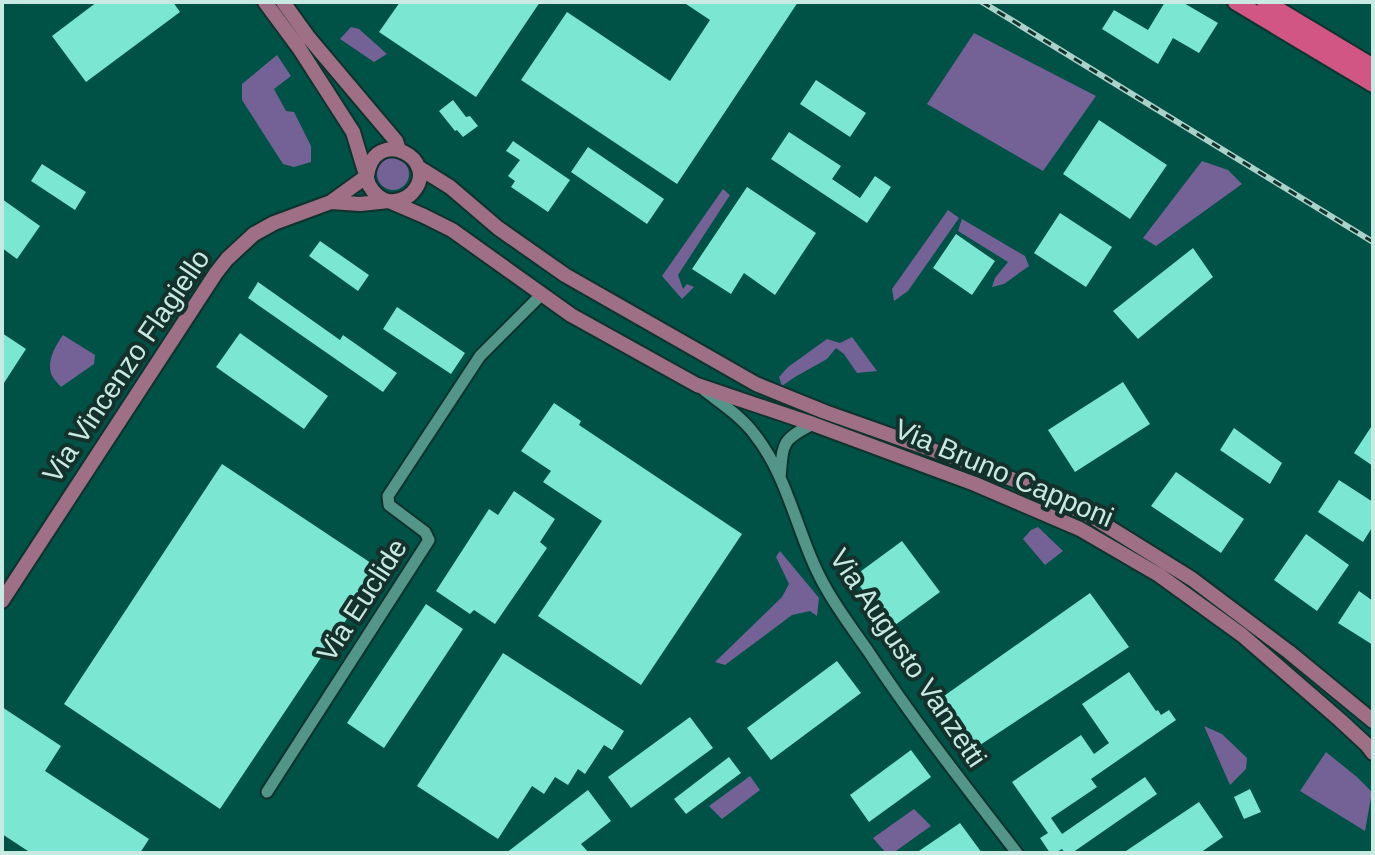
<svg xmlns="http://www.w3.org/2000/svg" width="1375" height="855" font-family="Helvetica,sans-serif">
  <rect width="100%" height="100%" fill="#005146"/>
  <path fill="#746196" d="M351 27 359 29 387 54 374 62 340 39Z
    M974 33 1096 96 1043 171 927 104Z
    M277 55 291 76 274 89 286 111 294 112 311 146V162L294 167 283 164 242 100V84Z
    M377 174a16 16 0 1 1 32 0a16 16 0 1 1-32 0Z
    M1202 161 1228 170 1242 184 1156 246 1143 238Z
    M723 189 730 195 678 275 683 289 687 284 694 287 682 299 662 276Z
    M948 210 959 218 908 291 894 301 892 289Z
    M962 219 1025 256 1029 266 1004 284 992 287 995 278 1008 262 958 231Z
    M63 335 95 355 94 364 61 387C58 383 54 380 52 376 46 362 55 346 63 335Z
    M852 337 877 371 857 373 844 354 836 348 827 359 795 377 782 386 779 377 788 367 827 339 840 343Z
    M1038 527 1063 551 1045 565 1023 539 1031 530Z
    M780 551 819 598 817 616 810 611 792 615 725 665 715 662 782 597 789 584 776 557Z
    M1204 726 1222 734 1247 758 1246 769 1230 785Z
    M1326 752 1357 777 1372 792 1365 831 1300 791Z
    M750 776 760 790 722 819 709 806Z
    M914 809 931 826 893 853H886L873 838Z"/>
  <path fill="#7be6d2" d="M97 2H173L180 12 86 82 52 36Z
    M400 2H540L476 97 379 32Z
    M683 2H798L677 184 521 80 567 12 670 81 710 20Z
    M1165 2H1182L1218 23 1199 53 1173 38 1158 64 1102 29 1114 10 1148 30Z
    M816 80 866 113 850 137 800 104Z
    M453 100 466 117 470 116 478 126 463 137 457 130 455 131 439 111Z
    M1099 120 1167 165 1130 219 1063 174Z
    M789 132 841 166 832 179 860 198 875 176 891 187 867 223 771 159Z
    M513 141 570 180 548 212 511 187 515 181 508 176 520 160 506 151Z
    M588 147 664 199 647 224 571 172Z
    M42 164 86 192 75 210 31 181Z
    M747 187 816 233 775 295 744 273 731 294 692 269Z
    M2 199 40 226 17 259 2 248Z
    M1060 213 1112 247 1086 287 1034 253Z
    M956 234 995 261 972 295 933 268Z
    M320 241 369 275 358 291 309 256Z
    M1193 248 1213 277 1138 339 1113 311Z
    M258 282 340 340 343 335 397 373 383 392 248 298Z
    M397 307 465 353 451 374 383 329Z
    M2 333 26 349 2 386Z
    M240 333 328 396 304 429 216 367Z
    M1123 382 1150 424 1075 472 1048 430Z
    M554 403 581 421 579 425 742 534 641 685 538 616 602 521 543 482 551 471 521 451Z
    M1373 424V466L1354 453Z
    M1234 428 1282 463 1270 484 1220 450Z
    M222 464 380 569 220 809 64 704Z
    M1176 472 1244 519 1221 553 1151 506Z
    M1339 480 1373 502V526L1363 542 1318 512Z
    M514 491 555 519 540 542 547 548 495 624 474 610 470 614 436 591 489 509 498 515Z
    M1306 534 1349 565 1317 611 1274 580Z
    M902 541 940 592 891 628 853 577Z
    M1359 591 1373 601V645L1338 623Z
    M1090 593 1129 647 974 749 941 698Z
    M426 604 463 629 384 748 347 723Z
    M503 653 624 731 612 750 604 745 585 774 578 769 568 785 555 777 544 794 532 786 498 839 417 786Z
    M837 661 861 693 771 760 747 728Z
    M1129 672 1156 711 1158 710 1161 715 1169 710 1176 720 1091 779 1097 787 1051 818 1062 834 1145 777 1157 794 1072 853H1065L1062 849 1055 853H1050L1040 838 1048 833 1012 782 1081 735 1094 754 1109 743 1082 704Z
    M2 707 61 746 45 771 149 839 140 853H31L2 834Z
    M690 717 713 748 631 808 608 777Z
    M911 750 931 777 869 822 850 795Z
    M729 757 741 773 686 814 674 799Z
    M1250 789 1261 812 1244 819 1234 797Z
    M588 790 611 821 581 844 589 853H506Z
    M1199 802 1223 837 1200 853H1123Z
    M960 823 982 853H916Z"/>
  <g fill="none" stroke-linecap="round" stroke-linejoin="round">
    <defs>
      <path id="minor" d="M705 391C722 404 742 417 755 435 790 479 798 541 827 590 839 611 854 631 868 651 914 721 966 787 1017 853
        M780 478C783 443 781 440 813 424
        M267 792 429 540 425 532 389 505 388 496 480 356 541 295"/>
      <path id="major" d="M265 2 299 48 353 132 369 185C373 192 379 199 388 201 396 202 406 199 412 193 443 160 374 123 367 176
        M283 2 309 38 396 141 399 150
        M418 167 450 187 498 228 565 275 756 384 825 412 986 469 1022 483 1094 518 1192 579 1289 652 1373 721
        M331 202 360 204 389 201 424 216 452 230 571 315 697 385 813 424 975 484 1080 529 1159 575 1242 635 1340 720 1367 745 1373 753
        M2 601 216 273 227 259 254 234 274 223 331 202 367 176"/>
      <path id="highway" d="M1236 2 1373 84
        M1265 2 1373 67"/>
    </defs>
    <use href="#minor" stroke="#0e322c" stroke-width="15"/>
    <use href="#major" stroke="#0e322c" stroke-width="18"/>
    <use href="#highway" stroke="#0e322c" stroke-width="20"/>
    <use href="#minor" stroke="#539689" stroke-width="11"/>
    <use href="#major" stroke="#9f7085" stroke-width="14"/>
    <use href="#highway" stroke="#d25683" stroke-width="16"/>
    <defs>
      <path id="rail" d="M982 2 1373 242"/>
    </defs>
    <use href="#rail" stroke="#aad2ca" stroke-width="6"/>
    <use href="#rail" stroke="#15312c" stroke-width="3" stroke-dasharray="9" stroke-linecap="butt"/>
  </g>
  <g text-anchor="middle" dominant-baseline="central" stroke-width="8" stroke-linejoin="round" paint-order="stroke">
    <g font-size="28" fill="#c9eae2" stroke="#15312c">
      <text transform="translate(126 366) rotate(-56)">Via Vincenzo Flagiello</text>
      <text transform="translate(1004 473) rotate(23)">Via Bruno Capponi</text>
      <text transform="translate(362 600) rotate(-57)">Via Euclide</text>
      <text transform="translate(908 658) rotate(56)">Via Augusto Vanzetti</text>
    </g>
  </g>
  <rect width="1375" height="855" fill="none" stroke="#c9eae2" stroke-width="8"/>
</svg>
